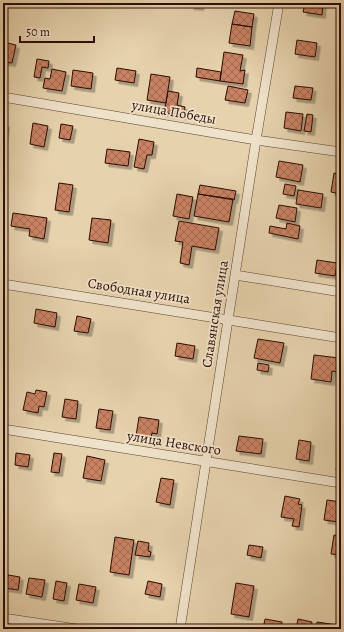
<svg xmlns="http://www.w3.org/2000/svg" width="344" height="632" font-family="Alegreya,serif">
  <defs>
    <pattern id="building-cross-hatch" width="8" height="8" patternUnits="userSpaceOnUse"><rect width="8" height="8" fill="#c88263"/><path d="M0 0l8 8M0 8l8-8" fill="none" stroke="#a3694f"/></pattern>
    <filter id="shadow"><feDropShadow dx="3.5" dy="3.5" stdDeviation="0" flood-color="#0004"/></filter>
  </defs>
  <rect width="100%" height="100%" fill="#e6d2ad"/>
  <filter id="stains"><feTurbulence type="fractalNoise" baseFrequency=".005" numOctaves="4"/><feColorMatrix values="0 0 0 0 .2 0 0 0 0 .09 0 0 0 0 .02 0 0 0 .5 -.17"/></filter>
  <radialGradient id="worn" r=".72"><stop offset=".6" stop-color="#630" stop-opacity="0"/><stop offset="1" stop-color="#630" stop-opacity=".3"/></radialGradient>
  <path fill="url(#building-cross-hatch)" stroke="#2c0c01" filter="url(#shadow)" d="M191 3H201L200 7 190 6Z
    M305 3H323L322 15 303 12Z
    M235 11 254 14 252 27 232 24Z
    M232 24 252 27 250 46 229 43Z
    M297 40 317 43 315 57 295 54Z
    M3 42 16 45 12 63 3 62Z
    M224 52 243 55 240 71 245 70 243 84 220 81Z
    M37 59 49 61 48 68 42 67 40 78 34 77Z
    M117 68 136 71 134 83 115 80Z
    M197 68 221 72 220 81 196 77Z
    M52 69 66 72 62 91 43 88 45 78 50 79Z
    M73 70 93 73 91 89 71 86Z
    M151 74 170 77 166 103 147 100Z
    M228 86 248 90 245 103 225 100Z
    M295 86 313 88 311 100 293 98Z
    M168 91 179 93 177 105 185 107 184 116 164 113Z
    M286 112 303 114 301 131 284 128Z
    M307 114 313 115 311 132 304 131Z
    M3 123 6 124 4 139H3Z
    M33 123 48 126 44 147 30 144Z
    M61 124 73 126 70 140 59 138Z
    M139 139 154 142 152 155H147L144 169 134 167Z
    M107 149 130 152 128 166 105 163Z
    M279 161 303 165 300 182 276 177Z
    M334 173 341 175V194L331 192Z
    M59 183 73 185 69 212 55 210Z
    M285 184 296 186 294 196 283 194Z
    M200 185 236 191 234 200 198 194Z
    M298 190 323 194 321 208 296 204Z
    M177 194 193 197 189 219 173 216Z
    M198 194 233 199 229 222 194 216Z
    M279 205 297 208 295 222 276 218Z
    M13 213 47 218 44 239 29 236 30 229 11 226Z
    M92 218 111 220 108 243 89 240Z
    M179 221 219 228 215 250 192 246 189 265 180 263 183 242 175 241Z
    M287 223 300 226 298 239 269 233 270 226 286 229Z
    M317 260 337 263 335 276 315 273Z
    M36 309 57 313 55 327 34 323Z
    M77 316 91 319 88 333 74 331Z
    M258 339 284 343 280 363 254 358Z
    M177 343 195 346 193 359 175 356Z
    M314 355 339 358 337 372 332 371 331 382 311 379Z
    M258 363 269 365 268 372 257 370Z
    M36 390 47 392 44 407 39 406 38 413 23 410 27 392 35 394Z
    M65 399 78 401 76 419 62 417Z
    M99 409 113 411 110 430 96 428Z
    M139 417 159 420 157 434 152 433 151 438 136 436Z
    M239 436 263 439 261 454 236 451Z
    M299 440 311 442 309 461 296 459Z
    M16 453 30 455 28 467 15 465Z
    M54 453 62 454 59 473 51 472Z
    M339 453 341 454V470H336Z
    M87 456 105 460 101 481 83 478Z
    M161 478 174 480 170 505 156 502Z
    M285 496 300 499 298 504 302 505 299 527 292 526 294 519 281 517Z
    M327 500 341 502 339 522 324 520Z
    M334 535 341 536V555L331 554Z
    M115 537 134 540 129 575 110 572Z
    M138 541 149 543 148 551 151 552 150 557 135 555Z
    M249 545 263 547 261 558 247 555Z
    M8 575 20 577 18 590 5 588Z
    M29 578 45 580 42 597 26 594Z
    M56 581 67 583 64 601 53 599Z
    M148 581 162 584 160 597 145 594Z
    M236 583 254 586 249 617 231 614Z
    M79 584 96 587 93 603 76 600Z
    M265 619 282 622 281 629H263Z
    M298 619 312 622 311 629H296Z
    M317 622 337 625 336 629H316Z"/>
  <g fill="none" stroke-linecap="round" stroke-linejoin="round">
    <defs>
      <path id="street" d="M3 97 256 140 341 152
        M235 275 341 292
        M3 284 341 338
        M3 429 341 483
        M3 618 77 629
        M180 629 256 140 279 3"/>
    </defs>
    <use href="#street" stroke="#5a3e2c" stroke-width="10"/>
    <use href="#street" stroke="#efe2ca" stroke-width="9"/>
  </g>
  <g text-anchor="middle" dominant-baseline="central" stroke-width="3.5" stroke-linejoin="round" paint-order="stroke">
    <g font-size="14" fill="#2c0c01" stroke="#efe2ca">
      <text transform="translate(174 112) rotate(10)">улица Победы</text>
      <text transform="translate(139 291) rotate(9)">Свободная улица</text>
      <text transform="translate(215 314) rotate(-81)">Славянская улица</text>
      <text transform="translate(174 443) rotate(9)">улица Невского</text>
    </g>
  </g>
  <rect width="344" height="632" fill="none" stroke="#e6d2ad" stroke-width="16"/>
  <rect x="4" y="4" width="336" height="624" fill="none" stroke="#2c0c01" stroke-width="2"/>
  <rect x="8" y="8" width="328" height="616" fill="none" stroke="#2c0c01"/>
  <path d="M20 36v6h74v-6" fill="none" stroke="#2c0c01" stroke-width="2"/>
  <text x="26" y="36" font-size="12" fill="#2c0c01" stroke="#efe2ca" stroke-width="3" paint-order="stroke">50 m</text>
  <rect width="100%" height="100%" filter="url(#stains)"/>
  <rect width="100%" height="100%" fill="url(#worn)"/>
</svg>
